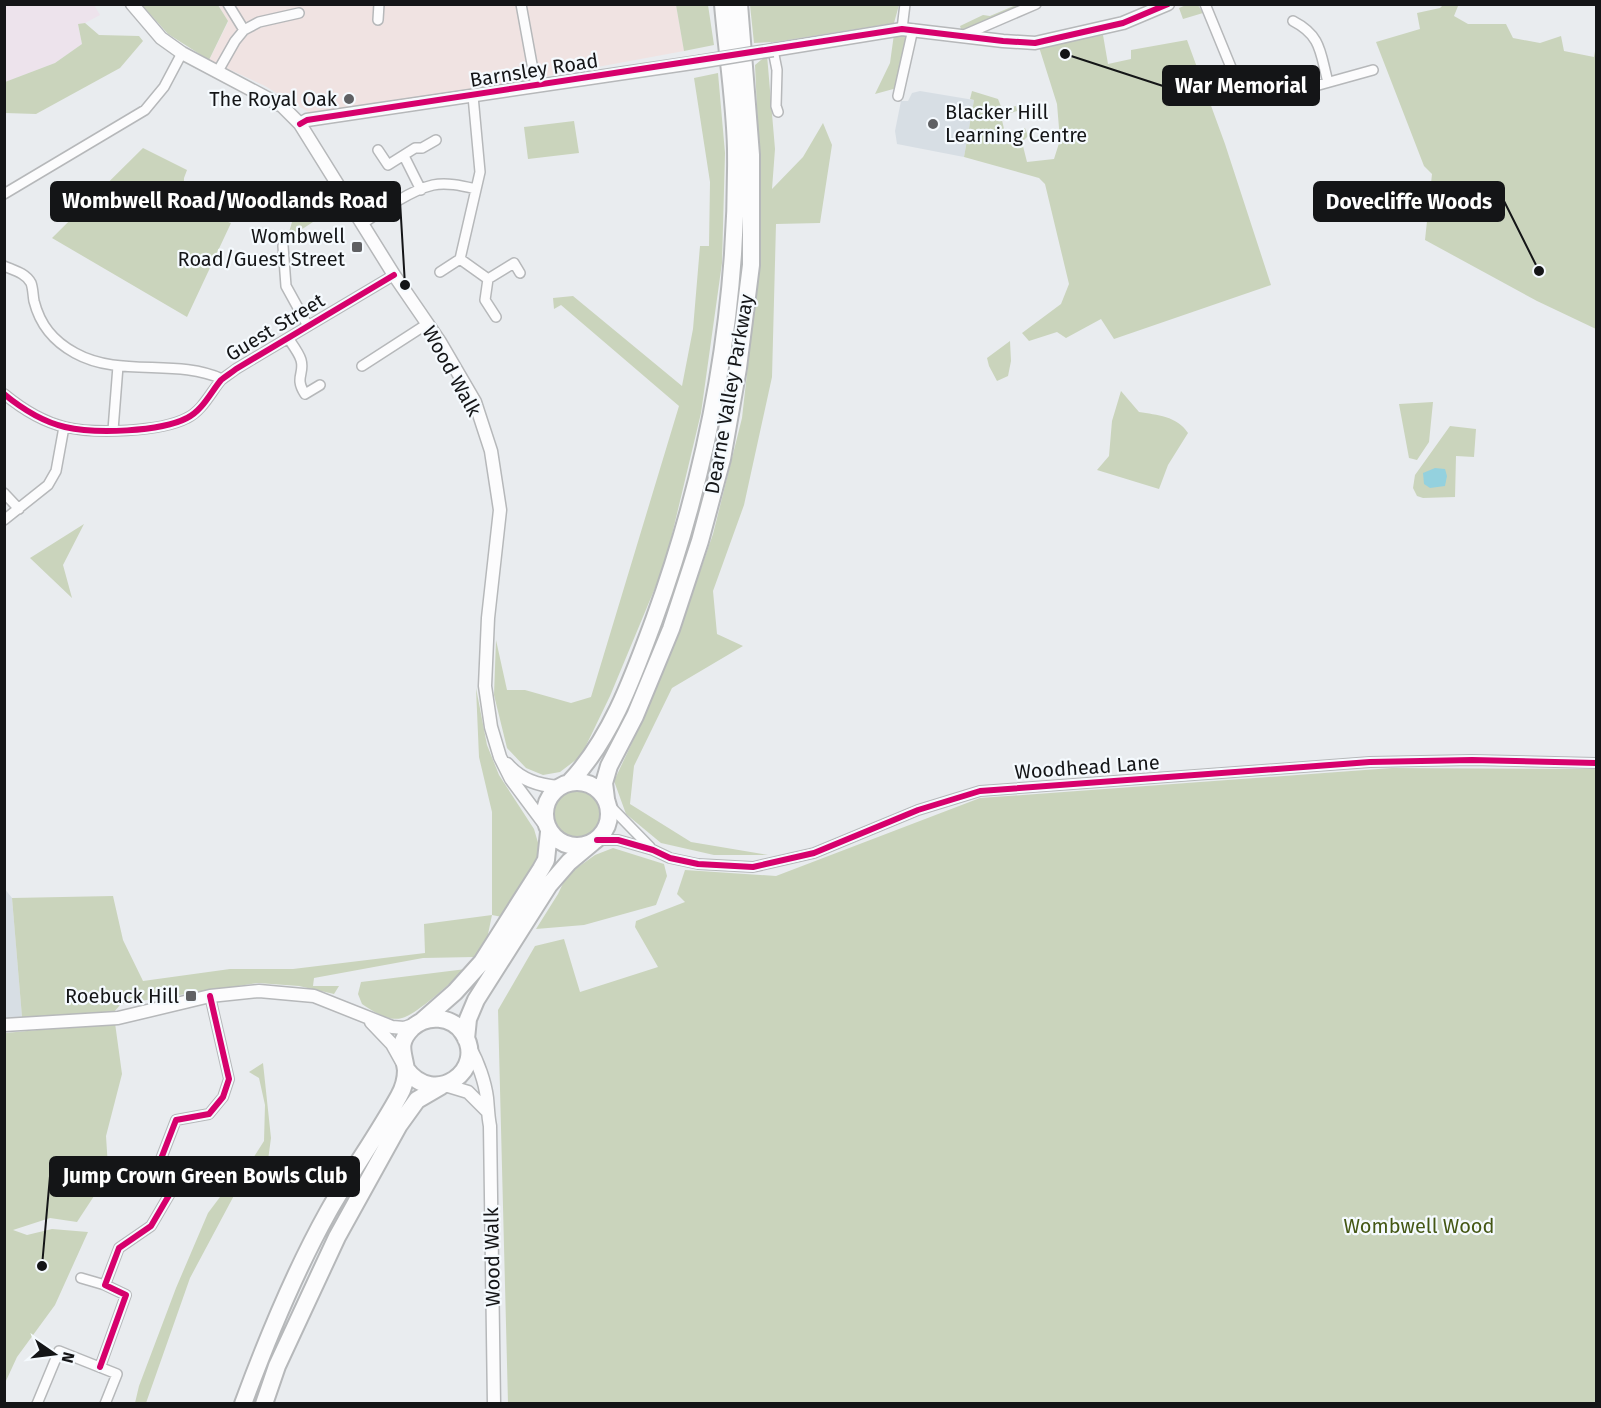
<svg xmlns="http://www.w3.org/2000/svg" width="1601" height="1408" font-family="'Fira Sans',sans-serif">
  <rect width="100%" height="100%" fill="#e9ecef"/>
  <path fill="#ede3ec" d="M5 5H94L100 15 85 23 78 25 82 44 55 63 5 82Z"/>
  <path fill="#f0e3e2" d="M218 4 676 5 684 51 489 87 310 113 265 86 209 60 228 22Z"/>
  <path fill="#d7dee4" d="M920 91 974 100 964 157 897 144 895 131 901 101H908L912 93Z
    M4 888 12 898 22 1017 5 1018Z"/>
  <path fill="#cad4bc" d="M142 5H218L228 21 209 60 168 34Z
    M676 5H708L714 45 684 51Z
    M750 5V4L899 5 894 23 775 42 754 43Z
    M1016 5H1030L972 28 961 29 960 26 983 15 990 16Z
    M1186 5H1198L1203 13 1183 19 1179 8Z
    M1456 5 1458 6 1454 16 1468 24H1506L1513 38 1540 43 1561 36 1564 51 1594 57 1596 45V329L1537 301 1425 240 1432 174 1424 166 1376 42 1420 29 1417 13 1440 8 1443 5Z
    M85 23 99 35 139 36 143 41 120 68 36 114 5 113V82L55 63 82 44 78 24Z
    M894 34 907 36 897 88 875 94 890 63Z
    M1103 35 1108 64 1131 59V50L1187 40 1225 144 1271 285 1114 339 1101 319 1066 338 1057 332 1029 341 1022 333 1061 304 1069 284 1045 184 1039 178 964 157 974 100 970 99 972 91 998 99 1002 109 1016 106 1017 111 1001 116 1005 133 1025 128 1028 136 1022 142 1027 162 1054 159 1060 140 1057 104 1039 47Z
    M767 55 775 149 772 189 803 157 823 123 832 145 820 223 776 224 772 377 744 505 713 591 717 634 743 646 672 688 634 766 630 804 691 842 768 855H714L661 843 626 814 614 781 647 711 681 626 713 534 742 418 757 284 760 174 755 65Z
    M718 73 725 153 722 263 701 413 665 564 610 696 581 756 560 772 543 775 526 768 507 748 494 695 496 640 507 690H525L571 703 591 697 679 406 561 305 554 309 553 298 573 296 682 386 693 329 700 246H709L710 182 694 78Z
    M574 121 579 153 528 159 524 127Z
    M143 148 187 170 184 178 183 206 231 223 187 317 52 238Z
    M328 186 339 205 287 239 292 222 287 210Z
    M1010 341 1011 361 1008 376 997 381 989 366 987 358Z
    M1121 391 1139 412C1157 415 1177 416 1188 433L1168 465 1159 489 1097 470 1109 456 1112 421Z
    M1433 402 1429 442 1417 460 1409 458 1399 404Z
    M1450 426 1476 429 1474 457 1456 456 1455 497 1423 498 1417 496 1413 488 1415 475Z
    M84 524 63 565 72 598 30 558Z
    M476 688 487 745 499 775 534 829 539 846 536 863 502 917 492 915 487 939 474 957 423 958 314 978 313 986H339L334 994 299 986 258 983 121 1004 113 1013 22 1017 12 898 113 896 123 940 143 981 230 969H293L425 953 424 924 492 915V812L479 757Z
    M1392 768 1596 769V1403H508L498 1010 535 946 564 939 580 992 658 967 635 927 636 921 685 902 677 894 685 870 776 876 980 798Z
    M554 814a24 24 0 1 1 48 0a24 24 0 1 1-48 0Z
    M613 848 664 864 667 876 656 905 584 925 536 929 558 894 567 875 595 855Z
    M466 969C453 980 418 1014 402 1018 388 1022 373 1011 362 1004L358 994 361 982Z
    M115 1023 122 1074 106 1136 108 1167 98 1190 77 1222 50 1218 13 1230 27 1235 52 1229 88 1232 55 1305 17 1357 5 1383V1033Z
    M263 1063 271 1138 268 1160 257 1175 238 1188 190 1278 146 1403H135L139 1386 176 1288 208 1213 232 1181 250 1163 264 1141 265 1105 259 1078 249 1072Z"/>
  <path fill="#94d1de" d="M1435 468 1445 469 1447 476 1445 486 1430 488 1424 484 1423 473Z"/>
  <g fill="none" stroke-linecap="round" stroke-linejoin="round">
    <defs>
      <path id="street" d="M521 4 536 86
        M1205 4 1237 82 1248 93 1256 97H1270L1290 93 1373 70
        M378 20 379 4
        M1293 21C1322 36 1320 53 1328 82
        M902 29 905 4
        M244 30 259 22 299 13
        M964 35 1036 4
        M773 50 777 70 776 106 778 112
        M218 71 235 41 244 30 228 4
        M473 96 480 172 460 259 488 279 485 300 496 317
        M898 96 913 29
        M378 150 388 165 415 148H422L436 140
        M404 156 421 190
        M4 194 145 110 164 87 182 53
        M362 224C381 211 411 190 433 185 447 182 463 186 476 189
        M283 246 286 286 308 326
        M4 266C13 270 26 273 31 283 33 288 33 296 34 301 40 325 53 341 75 353 120 378 176 358 222 379
        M440 272 460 259
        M488 279 514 263 520 273
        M288 338C292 344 299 353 301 360 305 374 294 377 305 394L320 385
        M362 366 427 324
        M4 394C21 408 44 422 65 427 95 434 160 432 187 418 202 411 211 392 221 380 226 376 231 373 236 369L394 275
        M113 430 118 366
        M4 493 19 509
        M4 520 48 485 56 471 64 427
        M608 804 650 847
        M597 840H618L653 850 670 858 698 864 753 867 814 853 918 810 980 791 1370 762 1472 760 1596 763
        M81 1278 105 1285
        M100 1367 126 1295 105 1285 119 1248 151 1226 175 1185 159 1164 176 1120 209 1114 223 1097 229 1079 210 996
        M37 1404 59 1351 117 1374 105 1404"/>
      <path id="secondary" d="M132 4 161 38 182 53 282 106 300 124 394 275 440 342 475 402 491 451 500 510 488 618 485 686 491 727 500 757 511 779 546 826
        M773 50 902 29 1003 41 1035 43 1123 23 1168 4
        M300 124 307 120 699 62
        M507 764C521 780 538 785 558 787
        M371 1022 392 1044 402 1062
        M4 1025 118 1018 210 996 259 991 314 996 392 1027 404 1028 416 1024
        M470 1048C478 1062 485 1082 487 1098 488 1108 488 1116 490 1126L494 1404
        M445 1085 468 1092 487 1111"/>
      <path id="highway" d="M545 814a32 32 0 1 1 64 0a32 32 0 1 1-64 0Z
        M569 783C611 739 633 677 654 620 709 469 738 309 736 149 735 101 727 52 723 4
        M606 799 604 783 609 766 635 716 671 629 700 541 722 459 738 368 751 265V155L739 4
        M422 1021 455 992 482 962 541 869 546 860 549 832
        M466 1039 468 1019 476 1000 549 885 569 862 593 842
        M243 1404C267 1339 294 1273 328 1212 350 1173 377 1136 399 1096 403 1089 406 1079 406 1070 404 1053 396 1044 412 1028 427 1014 452 1016 463 1033 488 1070 434 1108 406 1069
        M264 1404 277 1366 337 1237 399 1125 417 1100 441 1086"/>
    </defs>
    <use href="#street" stroke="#b6b8ba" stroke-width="12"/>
    <use href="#secondary" stroke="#b6b8ba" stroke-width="15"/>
    <use href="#highway" stroke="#b6b8ba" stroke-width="20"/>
    <use href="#street" stroke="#fcfcfd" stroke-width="9"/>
    <use href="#secondary" stroke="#fcfcfd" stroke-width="12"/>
    <use href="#highway" stroke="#fcfcfd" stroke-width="16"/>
    <defs>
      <path id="secondary-bridge" d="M699 62 773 50"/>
    </defs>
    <use href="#secondary-bridge" stroke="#b6b8ba" stroke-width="15" stroke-linecap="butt"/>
    <use href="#secondary-bridge" stroke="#fcfcfd" stroke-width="12"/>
    <defs>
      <path id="cycleway" d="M300 124 307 120 902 29 1003 41 1035 43 1123 23 1168 4
        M4 394C21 408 44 422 65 427 95 434 160 432 187 418 202 411 211 392 221 380 226 376 231 373 236 369L394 275
        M597 840H618L653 850 670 858 698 864 753 867 814 853 918 810 980 791 1370 762 1472 760 1596 763
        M100 1367 126 1295 105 1285 119 1248 151 1226 175 1185 159 1164 176 1120 209 1114 223 1097 229 1079 210 996"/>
    </defs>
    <use href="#cycleway" stroke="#f5fafe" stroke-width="10"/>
    <use href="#cycleway" stroke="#d6006c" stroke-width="6"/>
  </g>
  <g fill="#5f6063" stroke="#f5fafe" stroke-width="2">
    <circle cx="349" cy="99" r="6"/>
    <circle cx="933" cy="124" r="6"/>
    <rect x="351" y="241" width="12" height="12" rx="3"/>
    <rect x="185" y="990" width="12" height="12" rx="3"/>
  </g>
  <g text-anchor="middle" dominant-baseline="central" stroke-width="4.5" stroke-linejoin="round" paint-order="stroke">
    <g font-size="20" fill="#141517" stroke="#f5fafe">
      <text transform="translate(534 70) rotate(-9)">Barnsley Road</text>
      <text transform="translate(275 327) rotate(-31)">Guest Street</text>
      <text transform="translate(452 371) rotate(61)">Wood Walk</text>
      <text transform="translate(729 394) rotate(-80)">Dearne Valley Parkway</text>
      <text transform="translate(1087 767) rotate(-4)">Woodhead Lane</text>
      <text transform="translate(492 1257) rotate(-91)">Wood Walk</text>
    </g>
    <g font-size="20" fill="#141517" stroke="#f5fafe" text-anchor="end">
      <text x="337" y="99">The Royal Oak</text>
      <text x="945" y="112" text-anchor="start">Blacker Hill<tspan x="945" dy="23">Learning Centre</tspan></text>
      <text x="345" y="236">Wombwell<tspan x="345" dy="23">Road/Guest Street</tspan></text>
      <text x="179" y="996">Roebuck Hill</text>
    </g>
    <g font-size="20" fill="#445714" stroke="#f5fafe">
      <text x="1419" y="1226">Wombwell Wood</text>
    </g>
  </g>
  <path fill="none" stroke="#141517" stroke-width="2" d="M1065 54L1163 86M405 285L400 201M1539 271L1504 201M42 1266L50 1176"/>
  <g fill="#141517" stroke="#f5fafe" stroke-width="2">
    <circle cx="1065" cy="54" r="6"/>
    <circle cx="405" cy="285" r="6"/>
    <circle cx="1539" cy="271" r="6"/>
    <circle cx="42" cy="1266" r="6"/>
  </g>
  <g fill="#141517" stroke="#141517" stroke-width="2">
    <rect x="1163" y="66" width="156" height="39" rx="6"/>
    <rect x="51" y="182" width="349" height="39" rx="6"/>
    <rect x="1314" y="182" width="190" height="39" rx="6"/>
    <rect x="50" y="1157" width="309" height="39" rx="6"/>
  </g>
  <g font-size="21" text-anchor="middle" font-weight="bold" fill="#fff">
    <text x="1241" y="93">War Memorial</text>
    <text x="225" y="208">Wombwell Road/Woodlands Road</text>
    <text x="1409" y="209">Dovecliffe Woods</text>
    <text x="205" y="1183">Jump Crown Green Bowls Club</text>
  </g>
  <rect width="1601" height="1408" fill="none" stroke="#141517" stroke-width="12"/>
  <g transform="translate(54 1354) rotate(104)" stroke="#f5fafe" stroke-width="4.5" paint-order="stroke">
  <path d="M0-4.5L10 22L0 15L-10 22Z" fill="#141517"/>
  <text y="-9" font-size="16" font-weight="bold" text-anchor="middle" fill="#141517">N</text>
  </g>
</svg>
